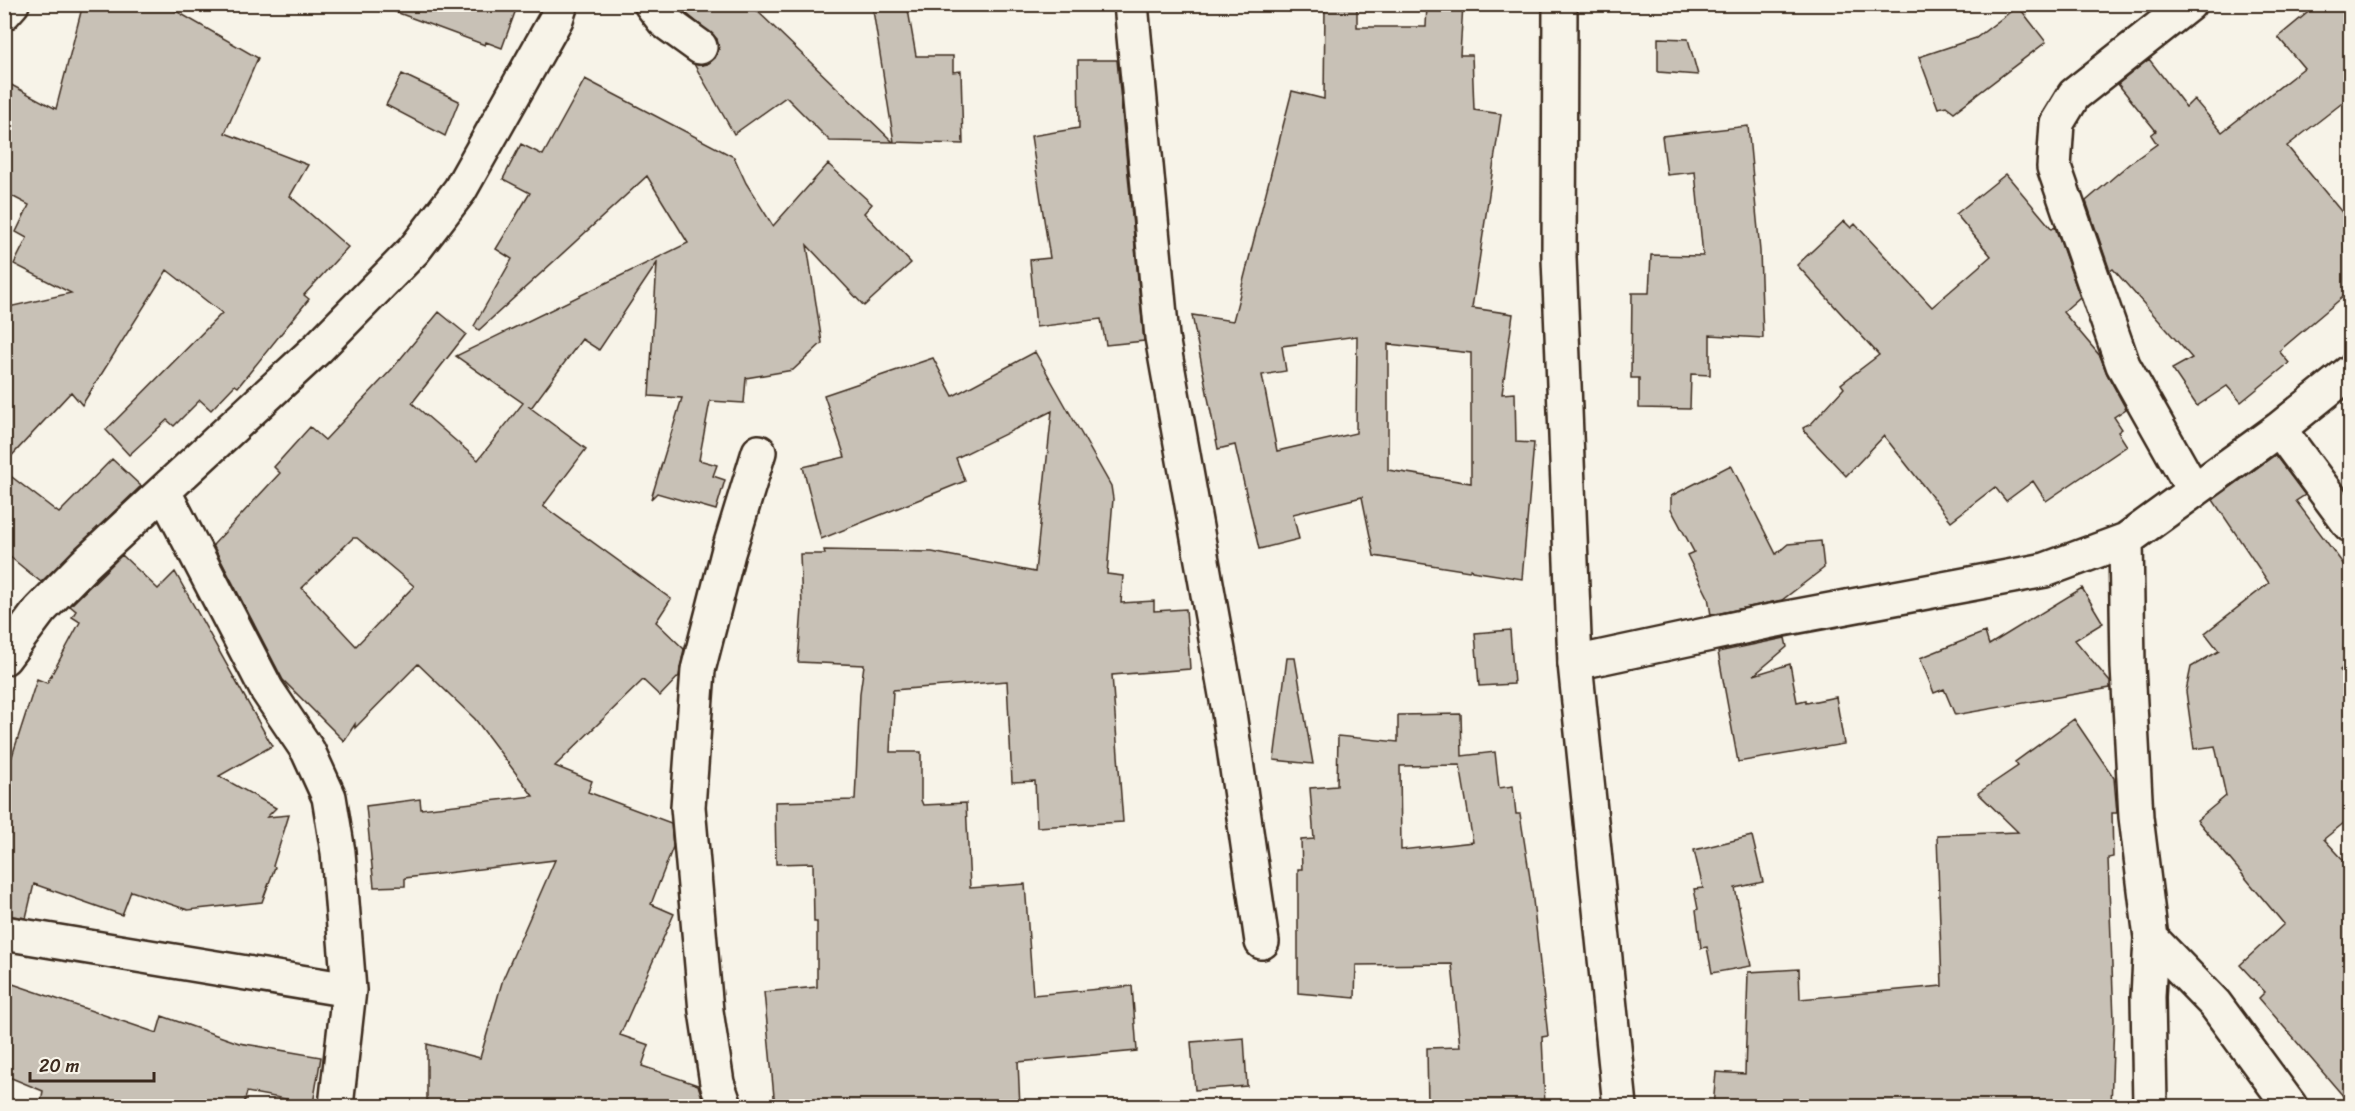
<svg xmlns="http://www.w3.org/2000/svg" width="2355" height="1111" font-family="Sriracha,sans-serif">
  <rect width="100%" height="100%" fill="#f7f3e8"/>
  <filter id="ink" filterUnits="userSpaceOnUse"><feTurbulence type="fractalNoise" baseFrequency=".0167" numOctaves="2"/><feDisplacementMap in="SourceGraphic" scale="12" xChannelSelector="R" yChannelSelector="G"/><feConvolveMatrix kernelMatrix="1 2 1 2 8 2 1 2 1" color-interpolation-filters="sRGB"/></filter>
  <g filter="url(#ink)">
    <path fill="#c8c1b6" stroke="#3b2a1e" stroke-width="1.5" fill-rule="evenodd" d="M83 4H164L258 58 225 133 308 165 290 196 348 247 304 295 309 299 238 387 235 385 211 410 200 400 174 426 167 420 129 455 106 430 222 313 167 270 82 405 71 392 4 464V308L71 293 14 264 27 238 16 232 29 205 4 192V81L56 109Z
      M386 4H518L502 48 486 42 485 45 385 8Z
      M675 4H750L893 142 830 141 786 97 734 134 694 64H707L715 58 719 49 717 39Z
      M872 4H907L916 56H953V72L961 71 963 144 894 142Z
      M1325 4H1357V27H1426L1427 4H1463L1460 55H1472L1474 110 1501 114 1472 308 1513 314 1502 394 1515 393 1516 442 1534 443 1522 579 1472 571 1471 569 1469 571 1374 556 1362 497 1293 514 1299 539 1259 549 1235 445 1218 449 1192 315 1233 321 1292 91 1324 99ZM1357 336 1356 433 1277 451 1262 375 1286 371 1282 346ZM1388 344 1471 353V483L1388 470Z
      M2318 4H2350V97L2287 146 2350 222V291L2279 351 2289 363 2241 402 2227 386 2197 406 2172 369 2192 358 2113 269 2110 271 2086 201 2129 164 2157 144 2151 135 2156 131 2118 84 2149 59 2186 107 2194 99 2222 132 2304 68 2278 37Z
      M2018 6 2046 42 1954 112 1946 106 1938 108 1919 57 1976 38Z
      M1658 38 1688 39 1698 75 1658 72Z
      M1078 60H1117L1144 341 1106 345 1101 319 1036 327 1030 260 1050 258 1031 136 1079 128Z
      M402 74 459 101 445 136 386 105Z
      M585 79 734 157 746 183 773 226 828 164 872 204 864 213 911 263 864 306 807 245 822 343 793 370 746 378 744 403 710 401 699 460 717 465 713 476 725 480 716 510 657 493 651 499 682 398 649 396 657 263 599 350 582 339 531 408 528 406 586 449 543 506 671 599 656 622 684 649 679 676 660 696 643 680 555 766 592 781 588 792 671 823 673 847 651 904 674 914 620 1035 649 1045 642 1066 698 1085 705 1107H427V1044L480 1058 503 979 555 860 405 878V886L374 887 366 806 420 799 421 809 533 796 475 719 418 664 355 728V724L344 741 283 680 213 545 280 473 274 467 310 427 325 440 392 369 439 312 466 334 412 403 478 460 523 403 456 356 688 243 647 176 479 330 474 326 512 259 496 249 530 193 503 179 521 144 543 155ZM353 538H357L414 586 356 646 302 588Z
      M1748 126 1760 251 1763 338 1710 335V375L1691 374 1690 409 1639 408V378H1631L1632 293H1649L1651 255 1703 256 1695 172 1667 175 1662 136Z
      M2006 174 2052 229 2055 227 2080 297 2063 312 2100 356 2107 374 2126 409 2114 417 2122 429 2118 432 2127 446 2046 501 2033 481 2006 501 1995 487 1951 521 1884 436 1846 476 1804 431 1803 428 1811 424 1844 388 1841 384 1879 355 1797 265 1844 221 1851 228 1855 224 1932 307 1991 256 1956 214Z
      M1035 352 1111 486 1113 499 1107 574 1123 576 1121 603 1154 601V611L1186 609 1190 669 1112 675 1123 822 1037 827 1035 781 1012 782 1007 681 893 690 890 752H921V800L923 805 966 803 970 888 1025 884 1033 995 1132 986 1137 1051 1018 1062 1020 1107H775L764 992 817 987V922H814L813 863 776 864 775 802 855 800 860 693 864 665 798 662 802 608 800 554H825L824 550 932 552 1035 572 1052 411 956 458 965 481 821 539 803 467 845 457 824 395 933 358 953 396Z
      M2275 455 2305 495 2296 501 2350 573V662L2340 670 2350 682V818L2324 839 2350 867V1104L2259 998 2265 992 2240 965 2284 924 2197 820 2226 796 2215 746 2194 749 2186 691 2191 667 2219 651 2205 633 2269 583 2213 500Z
      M112 459 141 486 41 582 4 552V471L59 513Z
      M1731 465 1776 554 1788 544 1821 541 1824 568 1782 600 1711 615 1708 597 1687 555 1694 552 1671 509V496Z
      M122 555 158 589 175 572 272 746 219 776 276 808 267 817 289 815 273 866 275 867 262 902 188 910 131 891 122 915 34 884 26 918 4 915V781L37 679 47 683 80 622 72 617 76 611 70 606Z
      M2082 588 2103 623 2075 640 2110 682V688L1955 715 1944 689 1934 693 1920 658 1985 632 1989 645Z
      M1510 630 1514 684 1479 686 1475 633Z
      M1785 638 1787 647 1754 675 1790 664 1797 702 1806 700V703L1836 697 1844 744 1738 762 1718 652Z
      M1287 658H1295L1313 764 1274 760Z
      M1461 714 1462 756 1495 752 1499 788 1513 786 1516 814H1520L1532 891 1548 1036 1542 1037 1545 1107H1428L1427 1048 1460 1047 1452 964 1356 965 1355 998 1298 993V869H1302L1301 840 1314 839 1310 788 1337 786 1338 736 1398 742V715ZM1460 765 1473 842 1401 850 1400 766Z
      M2074 719 2114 778 2117 813H2112L2113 857 2108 858 2114 1020 2111 1107H1713L1716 1072 1745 1074 1748 972 1799 969 1800 999 1942 986 1937 835 2018 832 1978 793 2018 766 2015 762Z
      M1752 836 1763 882 1735 888 1751 966 1712 973 1707 947 1701 948 1696 910 1698 909 1694 889 1703 888 1694 850Z
      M4 981 157 1033 162 1016 239 1043 321 1057 313 1104 247 1092 243 1107H40L43 1091 4 1075Z
      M1244 1038 1247 1086 1195 1090 1191 1042Z"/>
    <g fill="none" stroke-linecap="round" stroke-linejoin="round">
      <defs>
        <path id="minor" d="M651 4 664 21 700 47
          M1131 4 1162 337 1228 706 1262 942
          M2189 4 2074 95 2057 123 2054 167 2123 365 2194 491
          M4 13 12 4
          M2279 429 2350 525
          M164 492 267 690 308 751 329 797 338 852 349 990 336 1106
          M2126 540 2128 667 2136 817 2151 938 2148 997 2150 1106
          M4 658 40 610 85 564 317 349 414 250 460 190 556 19 561 4
          M1575 663 1766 622 2045 570 2126 540 2279 429 2350 372
          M4 933 349 990
          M2151 938 2215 1004 2290 1106
          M725 1106 717 1083 706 1011 688 807 698 670 728 553 759 452"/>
        <path id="major" d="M1560 4 1559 258 1575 663 1620 1106"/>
      </defs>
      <use href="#minor" stroke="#3b2a1e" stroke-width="38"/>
      <use href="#major" stroke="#3b2a1e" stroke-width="38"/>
      <use href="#minor" stroke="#f7f3e8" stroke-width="33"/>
      <use href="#major" stroke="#f7f3e8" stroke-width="33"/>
    </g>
  </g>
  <rect width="2355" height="1111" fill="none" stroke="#f7f3e8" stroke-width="24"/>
  <rect x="12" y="12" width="2331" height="1087" fill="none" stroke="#3b2a1e" stroke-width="2" filter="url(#ink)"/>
  <path d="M30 1072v9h124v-9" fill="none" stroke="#3b2a1e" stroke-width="3"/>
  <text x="39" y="1072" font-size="18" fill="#3b2a1e" stroke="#f7f3e8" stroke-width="4.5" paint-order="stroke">20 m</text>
</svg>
